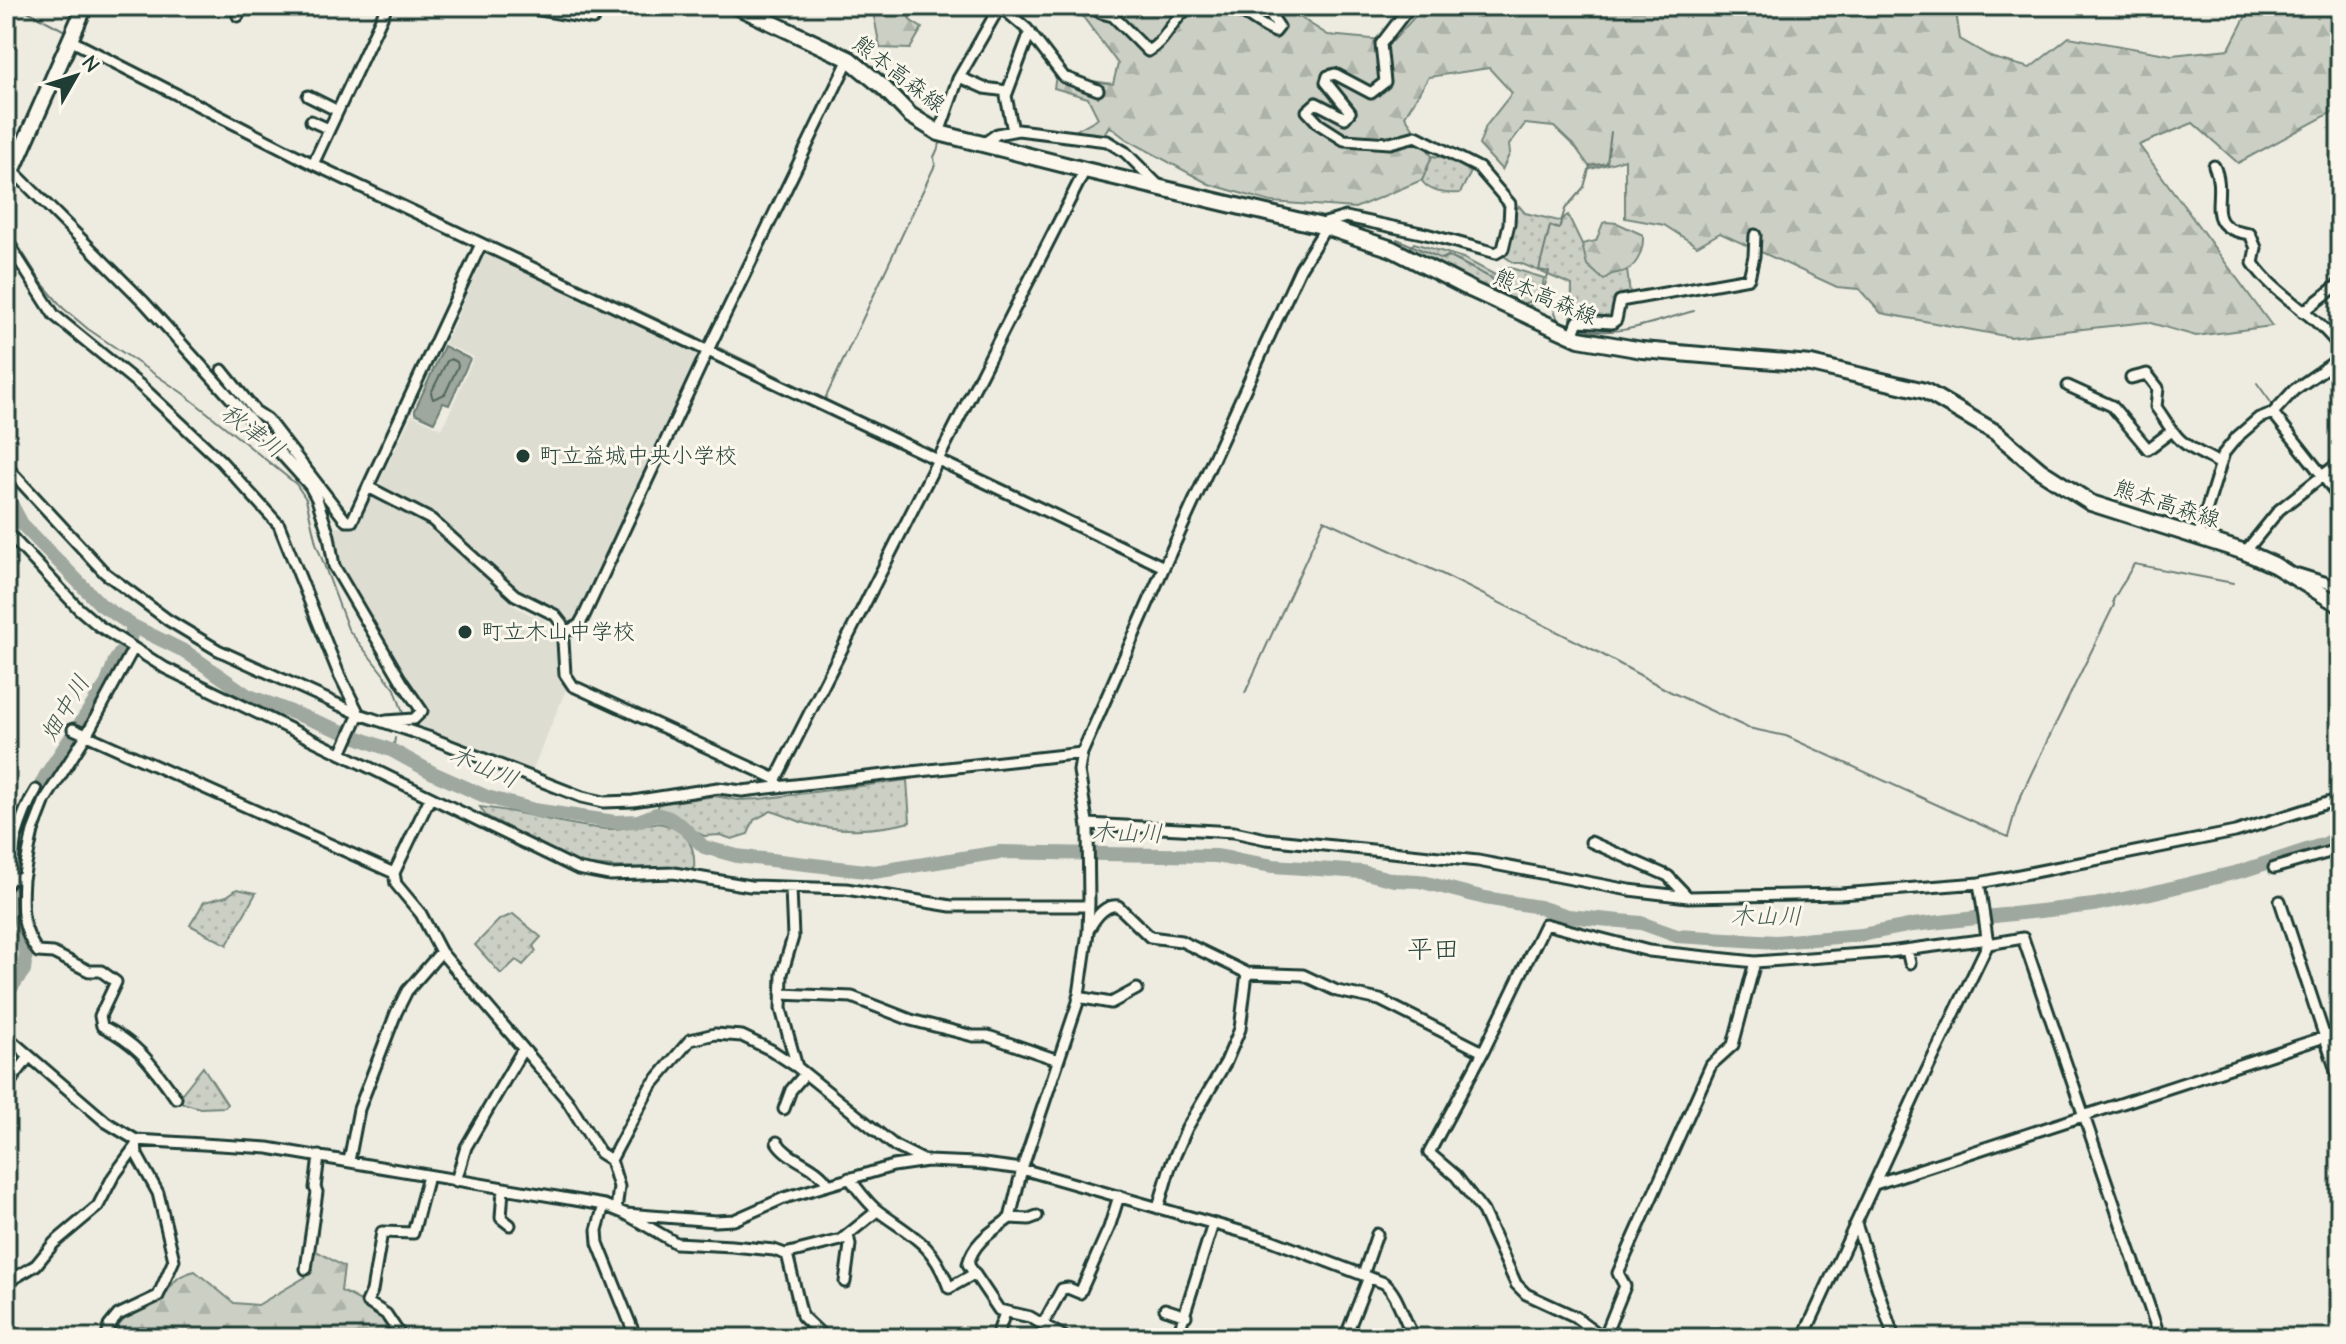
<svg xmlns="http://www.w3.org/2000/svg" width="2346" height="1344" font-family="'Comic Neue','Klee One',sans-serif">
  <defs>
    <pattern id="grass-dots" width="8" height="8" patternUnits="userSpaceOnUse" patternTransform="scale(2)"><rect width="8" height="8" fill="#cbcfc4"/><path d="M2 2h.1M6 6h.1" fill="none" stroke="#aeb3a9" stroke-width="1.8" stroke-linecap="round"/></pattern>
    <pattern id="forest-firs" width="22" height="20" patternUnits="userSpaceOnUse" patternTransform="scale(2)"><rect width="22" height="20" fill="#cbcfc4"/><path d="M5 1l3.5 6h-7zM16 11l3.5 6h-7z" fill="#aeb3a9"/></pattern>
  </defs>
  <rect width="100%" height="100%" fill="#eeece1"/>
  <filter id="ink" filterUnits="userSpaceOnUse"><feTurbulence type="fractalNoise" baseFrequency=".0125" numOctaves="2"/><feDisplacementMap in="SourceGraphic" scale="16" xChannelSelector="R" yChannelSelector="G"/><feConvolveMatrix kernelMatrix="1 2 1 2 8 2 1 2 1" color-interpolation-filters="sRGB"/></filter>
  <g filter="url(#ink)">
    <path fill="#ddddd2" d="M486 252 704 352 578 620 567 626 556 610 521 594 428 510 383 486 379 482 412 415 442 429 474 357 445 344Z
      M371 495 421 519 516 607 535 617 543 618 549 626 555 637 562 675 568 685 531 773 419 732 424 715 403 681 394 657 339 568 329 528 355 525 367 497Z"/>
    <path fill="url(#grass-dots)" stroke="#75867c" stroke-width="2" d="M1432 156 1449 158 1471 172 1460 193C1446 194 1430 193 1422 181Z
      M1519 206 1525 213 1559 221 1568 215 1582 244 1588 265 1609 274 1627 270 1630 294 1616 300 1614 314 1609 319 1571 323 1572 285 1520 263H1514L1504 256 1515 212Z
      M1414 243 1463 258 1497 276 1504 266 1544 278 1540 302 1525 307 1409 249Z
      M907 780 910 822C877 831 834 832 801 822 791 818 781 814 771 811L754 820 748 834 732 839 720 835 704 836 692 830 680 819 658 809V804L715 796 737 800 760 799Z
      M480 807C523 811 564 826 608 829 623 830 649 820 663 824 687 830 696 846 694 869L614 867 581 864 486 816Z
      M237 889 256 893 227 945 190 925 204 902 227 896Z
      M513 914 541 937 533 946 536 951 523 965 516 960 501 974 475 945 499 920Z
      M203 1067 227 1104 225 1107 200 1108 179 1102V1097Z"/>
    <path fill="url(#forest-firs)" stroke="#75867c" stroke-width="2" d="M872 6H907L904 8 911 21 922 28 910 49 880 48Z
      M1075 6H1282L1328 35 1393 41 1424 6H1497L1515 9 1523 6H1574L1582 8 1591 6H1943L1956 12 1960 39 1993 58 2030 68 2069 37 2172 55 2229 49 2251 6H2340V108L2238 163 2193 123 2139 145 2272 326 2196 336 2147 322 2010 337 1881 313 1859 289 1837 287 1720 233 1697 246 1664 225 1625 218V159L1591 169 1576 148 1554 127 1525 124 1509 145 1510 153 1502 170 1479 145 1486 126 1512 93 1489 68 1429 77 1405 116 1432 156 1422 180 1355 208 1271 202 1209 184 1126 139 1109 126 1102 138 1073 132 1098 118 1088 98 1054 88 1056 76 1113 84 1118 64Z
      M1606 222 1617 223 1643 235C1644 247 1639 264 1627 270 1618 275 1611 271 1604 280L1587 265 1582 244 1596 241 1603 223Z
      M315 1250 344 1267 341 1291C367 1303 383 1313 398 1338H114C118 1312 145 1313 161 1298 177 1283 170 1278 195 1271L234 1303 258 1305 307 1276Z"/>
    <path fill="#9fa89f" stroke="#6c7d74" stroke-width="2" d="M444 346 470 359 449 405 443 403 434 422 415 413V410Z"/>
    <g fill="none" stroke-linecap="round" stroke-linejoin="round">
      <path stroke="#52685f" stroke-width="2" d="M451 359 457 362 458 366 445 394 433 399 431 393 447 361Z"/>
      <path stroke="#6c7d74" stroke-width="2" d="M18 6 65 31
        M78 37 311 157
        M6 152 12 149
        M320 161 706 342
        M6 226 42 283 63 308 88 329 184 394 296 484 306 499 316 543 348 629 395 689 404 716
        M1397 239 1442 259 1448 256 1491 278 1495 282 1494 290 1522 304 1541 298 1552 304 1558 320 1572 325
        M1541 298 1549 272 1539 270 1550 226 1559 229 1565 209 1584 187 1590 166 1607 163 1611 132
        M1578 327C1616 340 1657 320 1694 311
        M715 346 825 399 935 165 934 157 940 144
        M2257 383 2275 408
        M1245 693 1324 520 1442 574 1594 650 1669 691 1748 728 1786 736 2008 837 2017 805 2032 772 2114 605 2113 600 2134 564 2233 583
        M95 733 242 800
        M393 751 395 738"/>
      <path stroke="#9fa89f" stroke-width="14" d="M6 494 22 524 101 605 133 626 186 652 247 695 393 751 435 774 487 797 534 810 615 822 638 821 656 814 669 818 683 827 704 847 737 856 874 872 1000 852 1216 856 1273 866 1362 872 1394 880 1419 881 1485 898 1539 907 1568 916 1641 923 1677 936 1776 942 1861 935 1913 925 2094 905 2151 893 2242 871 2328 843 2340 830
        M6 995 24 970 26 953 16 902 28 811 46 775 107 683 115 661 130 639 133 626"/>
      <defs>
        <path id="minor" d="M470 6H480
          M517 6 593 19
          M1000 6 1027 29 1064 77 1098 90
          M1090 6 1101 13 1113 16 1148 51C1167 41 1172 17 1191 6
          M1222 6C1248 12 1253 22 1275 32L1279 27 1271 15 1259 6
          M238 16 243 6
          M70 40 313 164 1164 567
          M959 77 984 88 1007 91
          M308 96 338 111
          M311 121 329 129
          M1013 131 1006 96 1030 32
          M939 133 958 79 1000 6
          M983 144 997 134 1018 130 1107 141 1125 152 1158 185
          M6 164 144 302 310 486 317 499 329 536 334 566 402 682 422 711 414 719 386 721
          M313 164 387 6
          M2214 166C2229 197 2198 227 2250 234L2256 248 2253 263C2276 297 2317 314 2340 348
          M1325 223 1346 217 1426 234 1496 253 1503 249 1509 224 1510 204 1479 168 1416 136 1390 143 1344 140 1319 124 1307 111 1316 103 1345 118 1350 112 1326 82 1328 76 1335 74 1371 93 1385 82 1381 44 1410 6
          M6 240 54 315 141 386 221 461 279 525 338 672 359 714 341 754
          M2303 312 2339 284
          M1572 336 1578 321 1612 323 1616 320 1620 301 1749 278 1754 256 1755 235
          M222 370 255 411 267 419 346 521H352L481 244
          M2131 378 2147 374 2158 388 2156 407C2163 416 2168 426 2175 434 2184 447 2206 455 2220 464
          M2068 386 2112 406 2148 449 2172 431
          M2273 413 2340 498
          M6 466 105 573 168 620 218 650 359 714 428 737 582 797 604 802 633 801 718 788 742 791 777 787 1082 753
          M368 487 432 520 515 595 555 615 562 624 565 674 573 686 776 779 777 783
          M6 531 78 608 99 626 165 668 578 869 609 875 674 873 750 886 846 889 951 906H1089
          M2198 537 2224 453 2237 437 2259 418 2273 413 2294 390 2340 358
          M2245 552 2279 510 2340 462
          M2298 574 2340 587
          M563 633 579 625 584 616 708 350 849 59
          M2338 661 2340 658
          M73 729 394 873 396 884 421 914 441 952 407 991 396 1013 359 1109 349 1161
          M776 779 1085 170
          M1088 824 1234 832 1266 839 1478 861 1629 890 1688 897 1841 894 1979 883 2235 832 2340 799
          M1591 842 1668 876 1688 897
          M2274 868 2340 849
          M394 873 430 798
          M11 878 23 879C21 907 21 930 38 952L53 953 89 971H101L116 982 100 1016 102 1026C140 1045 152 1065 176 1098
          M23 879 33 831 45 800 87 734 133 649
          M6 886C16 873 12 853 16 837 21 820 27 804 36 790
          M791 888 793 937 782 974 781 1009 797 1067
          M2280 901 2340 1083
          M1089 929C1095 918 1105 904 1118 906L1150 937 1181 941 1247 973 1303 975 1337 991 1380 1000 1483 1052
          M1988 944 2023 938 2160 1338
          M1907 950 1910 963
          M441 952 567 1100 600 1153 611 1160 619 1187 616 1210
          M781 994 852 997 911 1020 973 1036H988L1058 1060
          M1078 997 1111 1003 1137 989
          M6 1036 106 1122 136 1140 268 1148 604 1205 626 1214 715 1221 734 1220 784 1198 893 1166 927 1161 976 1163 1022 1169 1271 1240 1384 1283C1399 1295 1403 1321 1415 1338
          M6 1087 29 1057
          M784 1109 791 1090 804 1075
          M777 1142C789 1161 816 1164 828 1184
          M611 1160 650 1087 690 1040 715 1034 742 1036 771 1050 797 1067 895 1146 925 1161
          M849 1178C858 1189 867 1203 878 1211 913 1237 933 1243 949 1288L974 1274
          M456 1181 466 1147 523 1049
          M1875 1184 2340 1032
          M503 1189 501 1218 510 1225
          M604 1205 597 1230 598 1243 636 1338
          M1158 1208 1170 1167 1187 1128 1226 1062 1240 1029 1247 973
          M626 1214 676 1243 732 1246 774 1250 785 1254 841 1240 877 1211
          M1010 1218 1029 1219 1037 1216
          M1856 1224 1894 1338
          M787 1254 802 1316 825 1338
          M306 1269 317 1192 315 1188 319 1156
          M1363 1275 1377 1234
          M845 1282 850 1245 848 1235
          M6 1283 36 1265 54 1243 98 1206 113 1177 135 1147
          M1165 1309 1186 1316
          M1043 1324 1062 1289 1068 1288 1080 1293 1109 1228 1119 1196
          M107 1338 109 1326 118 1315 158 1296 174 1260 158 1193 137 1155 136 1140
          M402 1338 386 1314 367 1302 372 1291 382 1232 413 1233 428 1176
          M996 1338 1005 1313
          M1066 1338 1030 1317 999 1310 968 1264C974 1241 993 1231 1010 1218L1022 1169 1078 1002 1088 932 1089 902 1088 828 1079 771 1082 753 1164 567 1300 269 1326 227
          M1177 1338 1213 1224
          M1345 1338 1369 1277
          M1604 1338 1574 1316 1526 1294 1516 1284 1483 1211 1456 1176 1429 1153 1483 1052 1545 924 1649 951 1755 962 1889 952 1988 939
          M1604 1338 1625 1286 1618 1273 1711 1065 1733 1045 1755 962
          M1803 1338 1915 1095 1988 944 1979 883"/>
        <path id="primary" d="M736 6 849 59 883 87 910 115 939 133 1085 170 1326 227 1392 249 1472 290 1579 339 1642 350 1811 364 1925 391 1995 432 2041 471 2091 503 2245 552 2274 565 2340 605
          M6 185 85 6"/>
      </defs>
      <use href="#minor" stroke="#1f3d34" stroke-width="15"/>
      <use href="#primary" stroke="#1f3d34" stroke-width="20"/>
      <use href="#minor" stroke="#fbf7ec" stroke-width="9"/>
      <use href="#primary" stroke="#fbf7ec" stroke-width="14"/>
    </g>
  </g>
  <g fill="#1f3d34" stroke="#fbf7ec" stroke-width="3">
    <circle cx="523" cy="456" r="8"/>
    <circle cx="465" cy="632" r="8"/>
  </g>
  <g text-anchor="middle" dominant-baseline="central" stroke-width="6" stroke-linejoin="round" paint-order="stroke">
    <g font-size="22" fill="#1f3d34" stroke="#fbf7ec">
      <text transform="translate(899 74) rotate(38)">熊本高森線</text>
      <text transform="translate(1545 297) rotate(23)">熊本高森線</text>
      <text transform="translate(2167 504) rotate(18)">熊本高森線</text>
    </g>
    <g font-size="22" fill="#1f3d34" stroke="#fbf7ec" text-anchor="start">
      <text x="539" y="456">町立益城中央小学校</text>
      <text x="481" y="632">町立木山中学校</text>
    </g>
    <g font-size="24" font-style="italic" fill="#455d54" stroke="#fbf7ec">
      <text transform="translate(253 431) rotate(37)">秋津川</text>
      <text transform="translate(65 708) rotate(-59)">畑中川</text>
      <text transform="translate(484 767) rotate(23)">木山川</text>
      <text transform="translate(1127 833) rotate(1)">木山川</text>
      <text x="1766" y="916">木山川</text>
    </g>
    <g font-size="26" fill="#1f3d34" stroke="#fbf7ec">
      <text x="1433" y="950">平田</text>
    </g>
  </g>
  <rect width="2346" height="1344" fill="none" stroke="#fbf7ec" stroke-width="32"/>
  <rect x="16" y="16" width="2314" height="1312" fill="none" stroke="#1f3d34" stroke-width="3" filter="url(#ink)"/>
  <g transform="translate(76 76) rotate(51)" stroke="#fbf7ec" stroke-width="6" paint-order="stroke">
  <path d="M0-6L14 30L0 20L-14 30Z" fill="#1f3d34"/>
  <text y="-12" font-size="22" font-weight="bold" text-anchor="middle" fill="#1f3d34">N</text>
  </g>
</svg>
